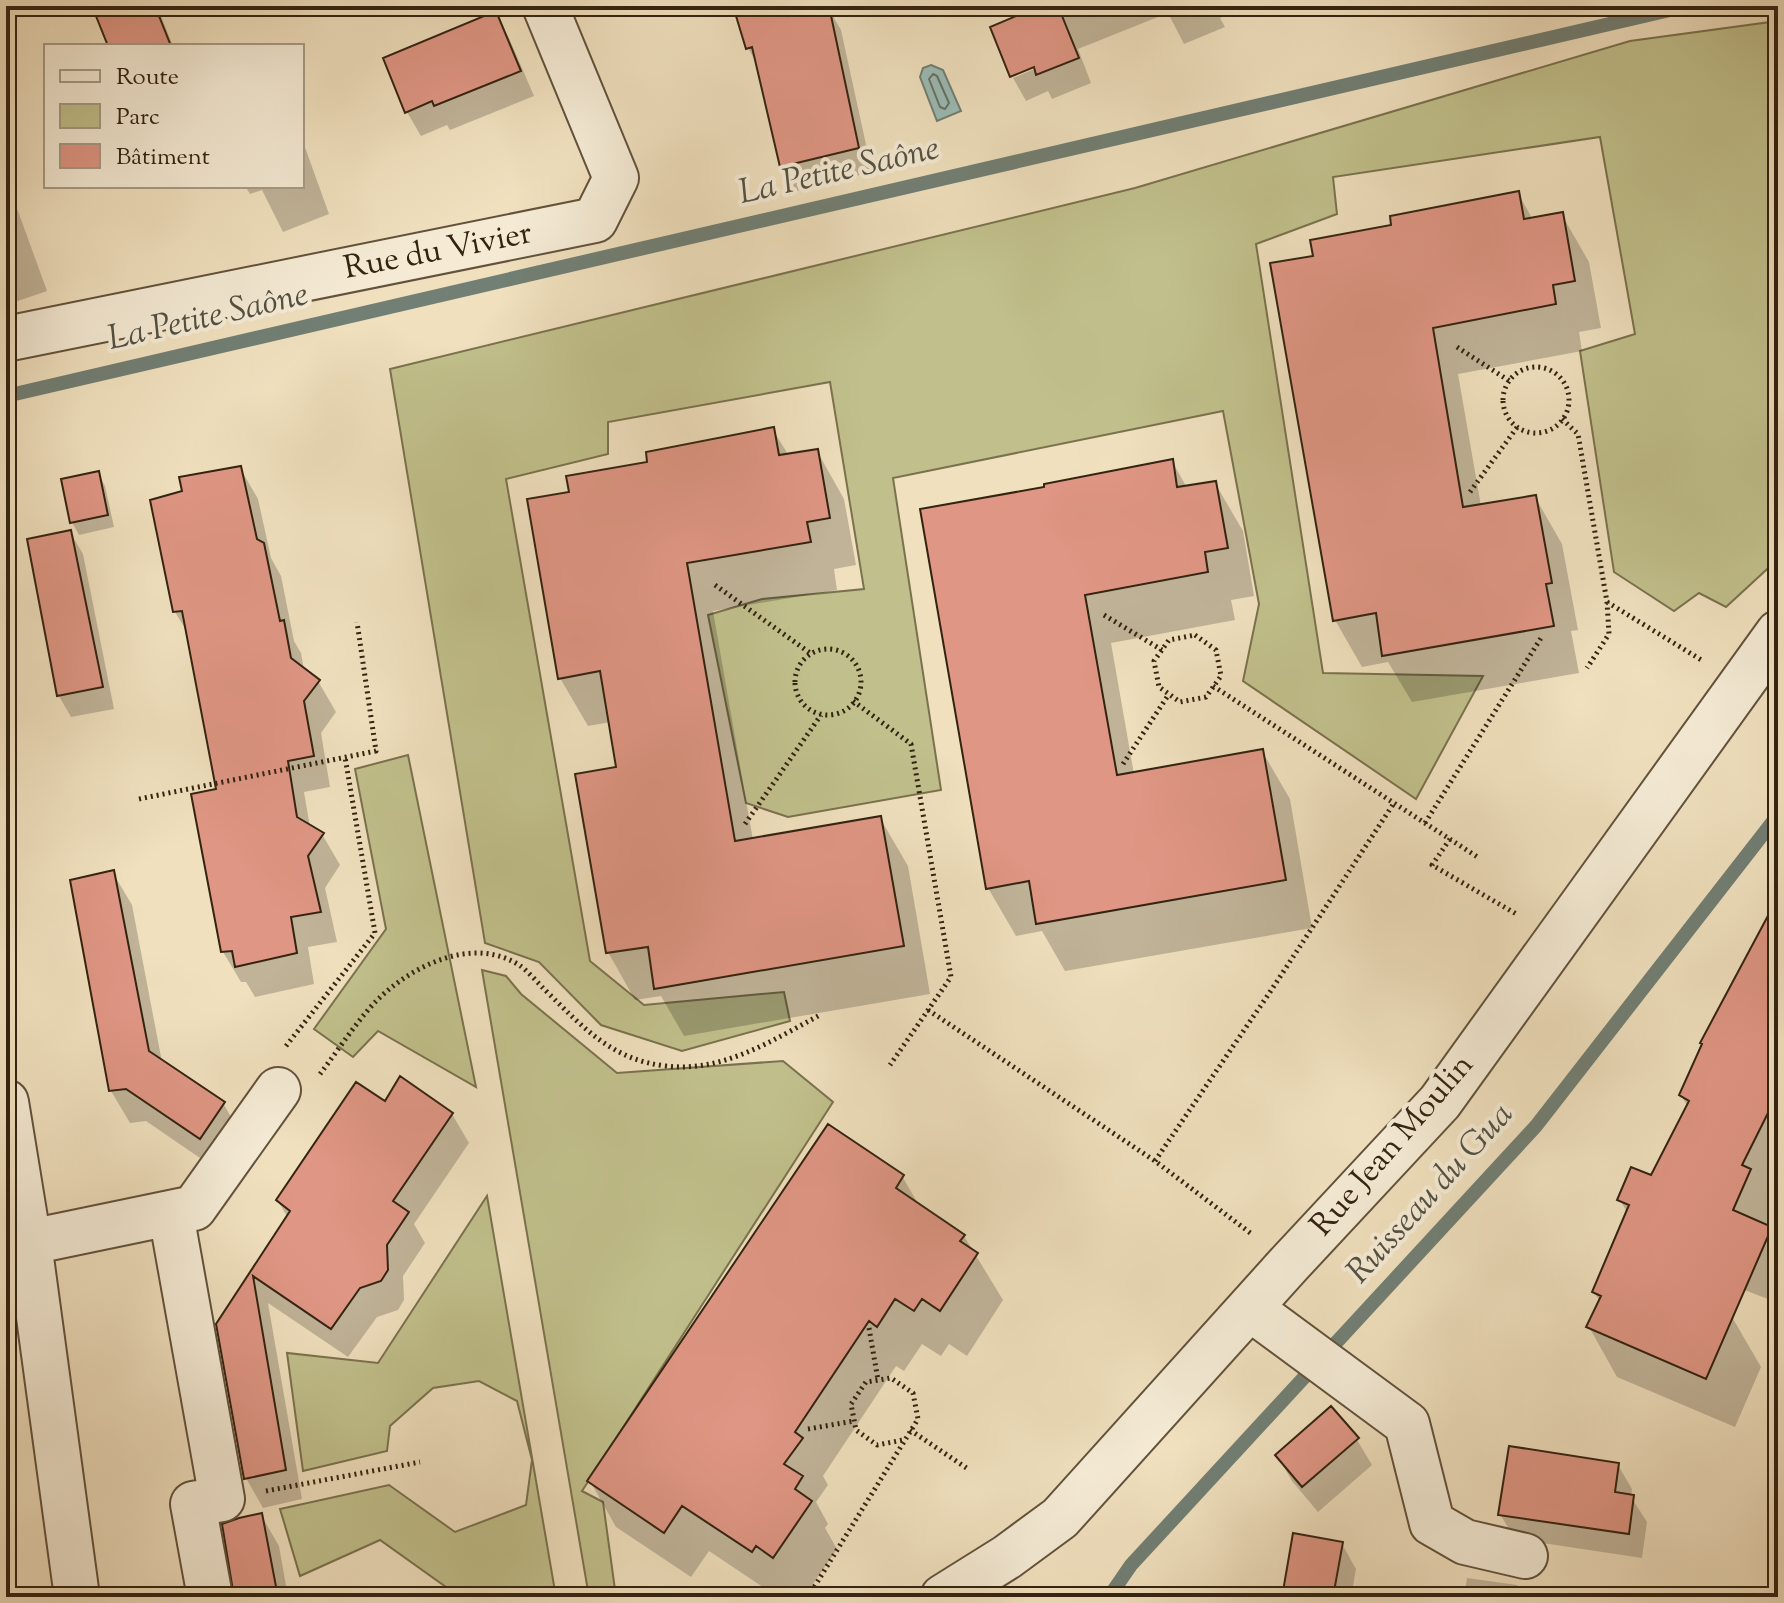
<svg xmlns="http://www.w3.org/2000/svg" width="1784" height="1603" font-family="'Sorts Mill Goudy',serif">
  <rect width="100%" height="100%" fill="#f0e0be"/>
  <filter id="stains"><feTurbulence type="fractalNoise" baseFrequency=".0025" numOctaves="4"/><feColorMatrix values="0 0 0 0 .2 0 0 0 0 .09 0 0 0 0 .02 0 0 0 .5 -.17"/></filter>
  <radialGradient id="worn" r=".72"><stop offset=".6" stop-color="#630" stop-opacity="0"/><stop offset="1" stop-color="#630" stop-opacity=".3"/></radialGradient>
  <path fill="#c1c08c" stroke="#7a724e" stroke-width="2" d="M1778 21V559L1726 607 1699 593 1674 611 1614 572 1580 351 1635 334 1600 137 1333 177 1337 214 1256 244 1323 673 1483 676 1416 799 1243 681 1259 604 1223 411 893 478 941 790 788 817 746 803 708 615 762 599 864 589 830 382 608 422V454L506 479 590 961 644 1005 784 992 790 1021 682 1051 601 1025 539 962 485 943 390 369 1135 188 1630 41Z
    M408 755 476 1087 378 1031 353 1057 314 1029 386 929 355 769Z
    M482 970 506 976 521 994 617 1073 783 1061 833 1102 582 1491 603 1502 616 1597H589Z
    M487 1196 556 1597H460L380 1540 300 1576 280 1509 389 1485 455 1532 526 1505 532 1460 517 1401 479 1381 433 1388 390 1426 387 1451 303 1471 287 1353 378 1363Z"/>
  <path fill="#9bbcb6" stroke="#717f74" stroke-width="2" d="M931 65 943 70 961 111 937 121 920 77 923 68Z"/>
  <path fill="#0003" d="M94 6H157L173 46H110Z
    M735 6H790L793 16 827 6 841 30 872 172 796 191 782 167 759 67 748 48Z
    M1036 6H1241L1243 9 1220 18 1225 27 1184 44 1168 13 1078 49 1091 83 1052 99 1048 91 1026 101 1013 78 1044 65 1042 61 1012 74V76L992 28 1037 9Z
    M495 13 509 38 534 96 450 130 447 125 421 136 407 112Z
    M302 139 329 214 283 232 262 190 250 194 245 186H302Z
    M6 178 47 291 6 305Z
    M1518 193 1533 220 1562 215 1589 262 1601 328 1579 332 1582 351 1458 374 1481 506 1535 497 1562 544 1578 630 1571 631 1579 673 1412 702 1388 662 1362 667 1335 620 1315 258 1394 227Z
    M773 430 789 456 817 451 844 499 856 565 834 569 837 590 713 611 753 840 880 818 908 866 930 994 684 1036 661 996 635 1000 608 952 619 769 611 722 588 726 560 678 571 494 649 463Z
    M1172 461 1187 488 1215 483 1243 531 1254 596 1231 600 1235 620 1111 643 1134 774 1262 751 1290 799 1312 928 1065 971 1042 931 1016 936 988 888 1046 488Z
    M240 468 258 499 271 558 281 576 294 641 301 653 304 670 318 681 336 712 321 733 330 787 304 792 310 827 322 834 340 865 325 888 337 942 308 947 314 984 255 997 246 982H241L223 952 218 791 189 635 175 612 184 492Z
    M98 474 105 486 114 527 79 535 72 522Z
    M70 532 83 554 114 709 71 717 59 696 29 541Z
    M113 873 132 905 162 1062 223 1103 242 1136 219 1171 146 1121 130 1123 111 1091Z
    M1778 930V1195L1771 1208 1777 1218 1772 1229 1778 1232V1303L1657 1256 1647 1247 1620 1200 1652 1177 1688 1107 1681 1095Z
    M385 1104 452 1114 469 1143 414 1224 425 1243 403 1276 404 1300 398 1310 377 1317 348 1357 268 1303 302 1499 263 1508 246 1478 218 1324 288 1218 278 1201Z
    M902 1176 920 1207 964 1236 1003 1300 967 1356 949 1344 941 1356 922 1344 904 1371 896 1366 823 1476 828 1485 816 1502 828 1524 825 1528 837 1549 804 1597H791L782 1591 778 1597 709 1551 691 1577 616 1527 590 1481Z
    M1594 1292 1732 1317 1761 1367 1735 1427 1617 1377 1589 1327 1600 1302Z
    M1331 1409 1357 1440 1372 1465 1318 1512 1292 1481 1277 1455Z
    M1618 1465 1632 1489 1631 1497 1647 1522 1642 1558 1515 1539 1500 1514Z
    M261 1515 279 1546 288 1597H236Z
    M1342 1544 1356 1569 1351 1597H1284Z
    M1467 1578 1517 1585 1523 1597H1435L1436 1587 1465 1591Z"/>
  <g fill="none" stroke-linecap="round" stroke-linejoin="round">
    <path stroke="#677064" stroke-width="2" d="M933 74 937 76 949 103 945 109 940 107 929 79Z"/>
    <path stroke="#717f74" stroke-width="14" d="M6 396 1687 6
      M1109 1597 1131 1565 1536 1126 1778 815"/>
  </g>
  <path fill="#df9684" stroke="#332311" stroke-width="2" d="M92 6H155L171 46H108Z
    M733 6H785L788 16 818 6H829L859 148 780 167 752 47 746 49Z
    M1040 6H1058L1079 58 1036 75 1034 67 1010 77 990 27Z
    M496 11 521 71 434 106 432 101 405 113 383 58Z
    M1519 191 1524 219 1563 212 1575 281 1553 285 1556 304 1433 328 1463 507 1536 495 1552 583 1546 584 1554 626 1382 656 1376 613 1333 621 1270 263 1313 256 1310 240 1391 225 1390 216Z
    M774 427 779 455 818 449 830 518 807 522 811 542 687 563 735 841 881 816 904 946 654 989 648 947 606 953 575 774 616 767 600 671 558 679 527 499 569 492 566 476 647 462 646 452Z
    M1173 459 1177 487 1216 481 1228 548 1205 552 1208 572 1085 595 1117 775 1263 749 1286 880 1036 924 1029 881 986 889 920 509 1044 487V484Z
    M241 466 257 539 264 543 280 621 284 620 291 658 320 680 304 701 314 756 288 761 297 817 324 833 308 856 321 912 291 917 297 953 235 967 232 951 221 952 191 794 216 789 182 611 173 612 150 500 182 491 179 477Z
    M99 471 108 515 70 523 61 479Z
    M71 530 103 687 57 696 27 539Z
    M114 870 149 1051 225 1102 200 1139 126 1089 109 1091 70 880Z
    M1778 897V1093L1742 1165 1751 1169 1733 1210 1772 1227 1706 1379 1586 1327 1601 1296 1592 1292 1629 1205 1617 1200 1631 1167 1651 1175 1689 1101 1679 1095 1702 1044 1700 1043Z
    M400 1076 453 1113 393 1201 409 1212 387 1245 388 1270 381 1281 360 1288 331 1329 253 1276 286 1470 244 1479 216 1324 290 1211 276 1200 356 1082 385 1101Z
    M828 1124 904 1175 896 1188 965 1235 960 1241 978 1253 940 1311 922 1299 914 1311 895 1299 877 1327 869 1321 795 1432 803 1438 784 1464 803 1476 795 1489 812 1501 773 1558 756 1546 752 1552 682 1506 664 1533 587 1481Z
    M1331 1406 1359 1438 1302 1487 1275 1455Z
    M1509 1446 1619 1463 1615 1492 1634 1495 1629 1534 1498 1515Z
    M262 1513 278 1597H234L222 1524 239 1518Z
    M1293 1533 1343 1542 1333 1597H1282Z"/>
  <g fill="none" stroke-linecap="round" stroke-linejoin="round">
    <defs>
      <path id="minor" d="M6 339 595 220 616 178 545 6
        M6 1102 29 1243 77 1597
        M171 1214 222 1499 193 1504 210 1597
        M6 1247 194 1208 278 1090
        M1251 1309 1407 1424 1432 1523 1465 1542 1525 1556
        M943 1597 1007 1557 1060 1518 1290 1263 1440 1102 1778 633"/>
    </defs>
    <use href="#minor" stroke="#62523c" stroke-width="48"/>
    <path stroke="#332311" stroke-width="5" stroke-dasharray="2 4" stroke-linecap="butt" d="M1457 347 1511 382
      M1503 400a33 33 0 1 1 66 0a33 33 0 1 1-66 0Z
      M1562 419 1578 434 1607 602 1609 634 1587 668
      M1470 492 1518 426
      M715 585 810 653
      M1607 602 1703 661
      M1104 615 1162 650
      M1195 635 1216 650 1221 676 1206 697 1180 702 1159 687 1154 661 1169 640Z
      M795 682a33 33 0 1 1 66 0a33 33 0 1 1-66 0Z
      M1213 686 1479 858
      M853 701 911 744 951 977 890 1065
      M1123 764 1169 694
      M139 799 376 751 357 622
      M1425 823 1541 638
      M745 824 821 715
      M1450 839 1432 865 1518 915
      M928 1010 1155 1161 1253 1235
      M286 1046 375 933 345 757
      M320 1074C336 1053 351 1030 368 1010 401 971 469 933 519 965 528 971 537 982 545 990 582 1026 611 1060 666 1066 722 1073 773 1040 820 1015
      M1155 1161 1270 992 1394 803
      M869 1328 878 1380
      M808 1429 854 1421
      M910 1430 968 1469
      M266 1491 420 1462
      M808 1597 918 1419 913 1393 891 1378 866 1382 851 1404 856 1430 877 1445 903 1440"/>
    <use href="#minor" stroke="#f5ebd5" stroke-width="44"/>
  </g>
  <g text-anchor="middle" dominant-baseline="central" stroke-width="8" stroke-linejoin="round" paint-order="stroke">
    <g font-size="32" fill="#332311" stroke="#f5ebd5">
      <text transform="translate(438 252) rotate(-11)">Rue du Vivier</text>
      <text transform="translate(1393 1146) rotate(-49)">Rue Jean Moulin</text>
    </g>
    <g font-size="34" font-style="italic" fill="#525143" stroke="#f5ebd5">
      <text transform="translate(839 172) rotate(-13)">La Petite Saône</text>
      <text transform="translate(208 318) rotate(-13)">La Petite Saône</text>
      <text transform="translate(1431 1194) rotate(-48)">Ruisseau du Gua</text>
    </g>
  </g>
  <rect width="1784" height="1603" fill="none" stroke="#f0e0be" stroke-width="32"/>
  <rect x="8" y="8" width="1768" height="1587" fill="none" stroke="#332311" stroke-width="4"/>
  <rect x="16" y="16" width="1752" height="1571" fill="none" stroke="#332311" stroke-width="2"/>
  <rect x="44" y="44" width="260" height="144" fill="#f5ebd5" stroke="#a79b87" stroke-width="2"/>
  <rect x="60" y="70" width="40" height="12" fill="#f5ebd5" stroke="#a79b87" stroke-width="2"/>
  <text x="116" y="84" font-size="24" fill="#332311">Route</text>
  <rect x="60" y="104" width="40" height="24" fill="#c1c08c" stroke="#a79b87" stroke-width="2"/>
  <text x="116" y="124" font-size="24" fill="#332311">Parc</text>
  <rect x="60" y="144" width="40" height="24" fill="#df9684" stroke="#a79b87" stroke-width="2"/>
  <text x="116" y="164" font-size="24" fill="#332311">Bâtiment</text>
  <rect width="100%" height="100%" filter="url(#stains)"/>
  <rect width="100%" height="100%" fill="url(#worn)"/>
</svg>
